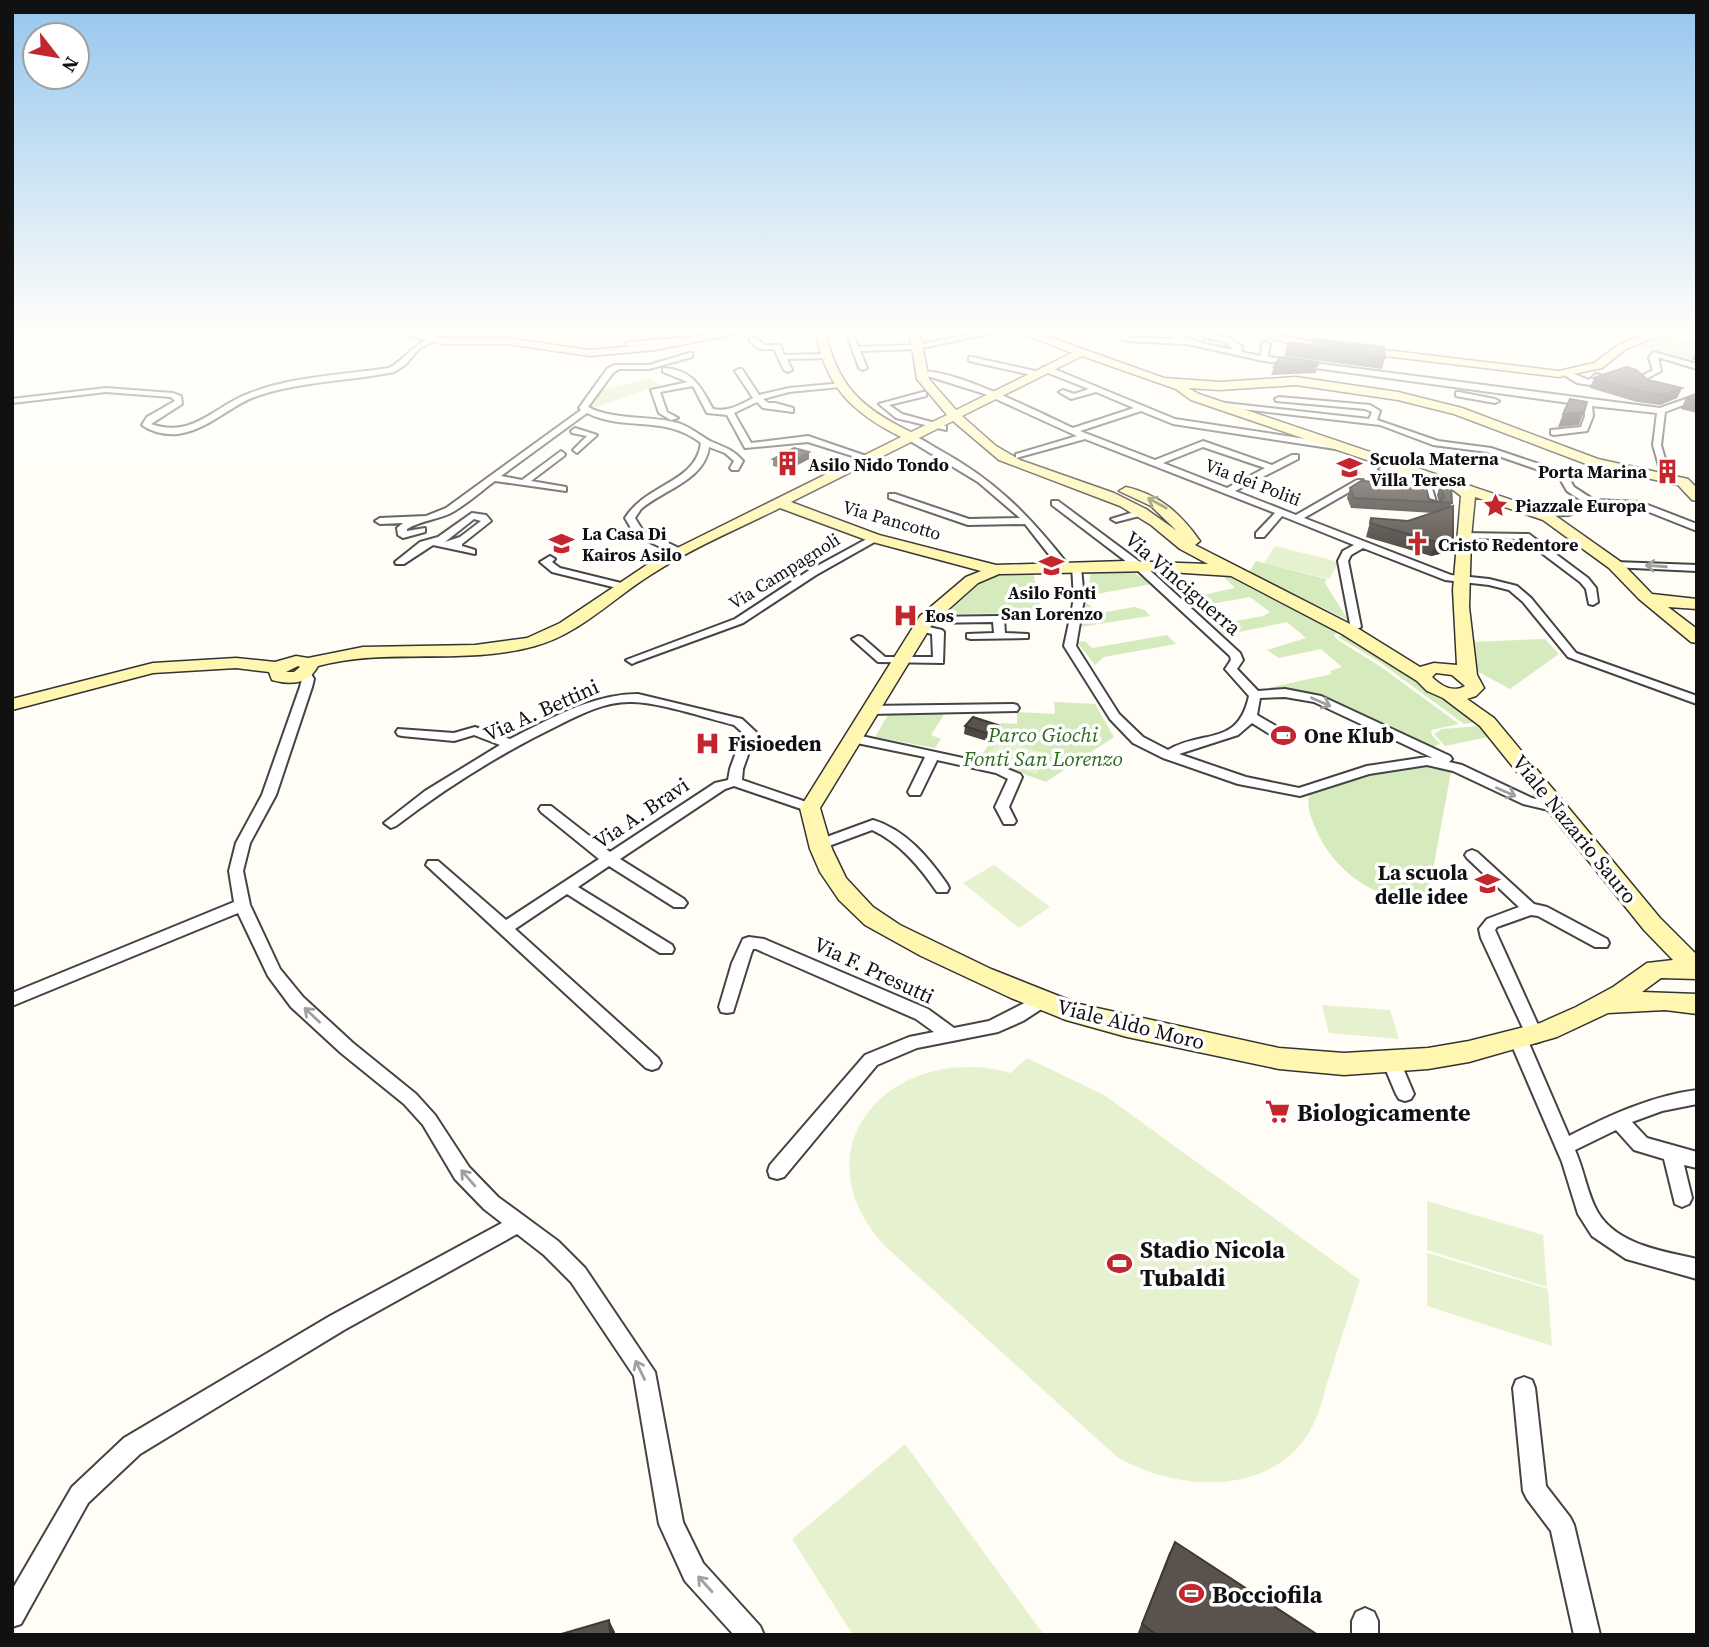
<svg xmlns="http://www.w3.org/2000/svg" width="1709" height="1647" font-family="'Source Serif 4',serif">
  <rect width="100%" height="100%" fill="#fffdf5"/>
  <path fill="#d5ebbd" d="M1675 331 1684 336 1665 342C1679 346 1681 337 1697 341V358L1680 361 1637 344Z
    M651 378 661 385 594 408 590 406 601 390Z
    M1256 561 1326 579 1325 583 1348 620 1249 572Z
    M1091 572H1133L1152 584 1096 594V587L1089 582Z
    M1219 572 1337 632 1334 636 1338 640 1381 667 1459 724 1431 730 1432 735 1440 744 1431 748 1317 696 1268 688 1332 674 1330 671 1342 667 1321 649 1279 658 1267 650 1306 638 1287 622 1225 635 1214 625 1263 616 1270 612 1250 597 1211 604 1202 595 1235 588Z
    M1009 573H1033L1042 613 941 614 981 580Z
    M1085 602 1100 613 1134 607 1145 610 1150 616 1080 627Z
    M1345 633 1425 688 1451 699 1478 722 1464 724 1381 663 1338 637Z
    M1167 635 1176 644 1104 657 1095 665 1077 642 1085 641 1092 648Z
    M1545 639 1559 654 1510 689 1477 671 1471 642Z
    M1054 702 1095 704 1114 737 1046 782 979 758 998 733 994 731 1001 723 1017 724V712L1055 714Z
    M889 713H945L931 735 941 739 935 748 875 737Z
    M1479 726 1488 737 1445 746 1434 734 1442 729Z
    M1434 766 1451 772 1427 902C1377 902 1333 872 1315 827 1310 815 1307 808 1309 795 1347 776 1391 767 1434 766Z"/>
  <path fill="#e6f2cf" d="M1275 546 1339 562 1329 579 1264 563Z
    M1001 739 1051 756 1036 774 986 756Z
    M994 865 1050 907 1019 928 963 883Z
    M1322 1005 1390 1010 1399 1039 1329 1033Z
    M1027 1058 1104 1095 1360 1280C1350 1312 1339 1345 1329 1377 1324 1392 1321 1409 1314 1423 1278 1498 1179 1493 1117 1457L885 1246C794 1148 893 1040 1011 1073Z
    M1427 1201 1543 1235 1547 1287 1427 1250Z
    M1427 1253 1548 1289 1552 1346 1427 1306Z
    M905 1444 1044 1635H853L792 1539Z"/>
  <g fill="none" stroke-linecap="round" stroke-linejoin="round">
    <path stroke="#dbdad3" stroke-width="8" stroke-dasharray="8 4.5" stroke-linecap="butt" d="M1663 466 1670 474"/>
    <defs>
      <path id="street" d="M845 329H852L858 347 917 345 996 329H1012L917 349 860 351 867 368 863 370 859 368Z
        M1121 329H1126L1129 337 1175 339 1163 329C1174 329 1183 338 1195 341 1208 345 1221 347 1234 350L1223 341 1204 338V329H1211V334L1228 337 1242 346 1241 352 1261 356 1262 344 1266 342 1270 344 1268 357 1660 408 1697 395V400L1665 412 1661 445 1667 466 1663 469 1659 466 1653 445 1657 413 1592 406 1593 416 1587 431 1554 435 1551 434V430L1581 427 1585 416 1584 405 1264 361 1187 344 1126 341 1122 339Z
        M750 337H756L764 345H780L784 355 826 354 830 356 826 358 787 359 792 370 788 372 784 370 774 349H759L750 341Z
        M429 338 436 340 420 348 405 365 394 372C349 381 304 381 260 395 231 404 209 430 178 434 165 435 152 432 142 425L147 417 175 401 171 397 106 392 12 403V399L106 388 173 393 181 396 182 404 151 424C193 439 214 406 250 393 294 376 343 375 389 368 404 360 413 345 429 338Z
        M680 338 683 342 629 346 625 344 629 342Z
        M1653 352 1697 364V369L1658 357 1661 371 1644 380 1650 385 1643 387 1634 380 1653 370 1649 358Z
        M689 353H692V357L649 369H619L613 373 588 407C616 421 648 415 678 423 691 427 700 436 712 442 724 447 734 450 743 461L738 470H732L730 468 734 461 725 453 709 447C705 480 663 490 641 509L635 518 643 531 683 550V554H675L635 535 625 518C647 483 696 483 701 443 664 414 625 432 587 413L501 476 522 480 561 451 565 454 564 456 531 481 566 487V491L495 481C480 492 465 506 449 514 435 520 420 521 407 529V531L425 528V532L403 538 398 535 397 528 403 523 380 524 375 521 380 518 426 516 446 508 581 410 579 408 607 369 614 365H649Z
        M972 357 1039 372 1040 374 1036 376 969 361V357Z
        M1043 367H1049L1175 419 1345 445V449L1342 450 1173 424 1141 411 1080 431 1155 460 1203 441 1272 465 1292 455H1298V459L1235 491 1296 515 1357 480H1363V484L1304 518 1451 575 1489 579 1517 586 1531 598 1576 653 1697 696V704L1568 657 1523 602 1509 590 1489 585 1445 580 1363 548 1351 555 1348 561 1361 627 1355 630 1351 629 1338 561 1343 551 1354 545 1282 516 1264 537H1256V533L1275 513 1085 439 1016 458V454L1077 436 985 394 918 373C940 362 1047 416 1073 428L1134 408 1096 392 1071 399 1059 392 1063 390 1074 394 1089 389 1043 371ZM1203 447 1265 468 1227 488 1163 463Z
        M663 368C692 369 701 387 713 409 728 412 740 405 753 398L735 371 739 369H742L759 395 789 388 843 383V387H840L789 392 763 399 768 403H775L793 408V412L763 408 757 402 734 413 751 443 808 436 872 458 865 460 808 442 745 448 727 415 707 413 693 386 660 392 667 412 678 418 671 420 659 413 651 390 688 382 663 372Z
        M1569 372 1589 380 1596 374 1603 376 1590 385 1577 383 1566 376V372Z
        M923 392H926V396L889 405 902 414 946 426V430L896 418 879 404Z
        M1459 392 1495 399 1499 401 1495 403 1456 396V392Z
        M1279 397 1370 405 1380 411 1377 420 1438 441 1491 448 1566 473 1574 487 1594 500 1640 502 1697 524V531L1639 508 1593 506 1569 515 1539 516V512L1567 509 1585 503 1567 491 1559 477 1487 452 1433 445 1380 425 1216 406 1212 404 1216 402 1369 419 1372 412 1365 409 1276 401 1275 399Z
        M575 428 597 435 577 453 573 450 587 436 572 433 571 431Z
        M907 435C917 435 927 443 936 448 995 480 1028 514 1069 566V570H1061L1025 524 968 525 889 498V494H895L969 519 1020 518 978 482 907 439Z
        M1394 461 1397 462 1398 467 1429 479 1438 508 1436 510 1428 508 1422 483 1390 470 1384 472 1379 469Z
        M1052 501H1058L1144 565 1240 653 1243 660 1237 669 1258 691 1285 689 1321 696 1450 756 1452 759 1449 762 1462 765 1532 798 1562 805 1564 808 1557 812 1523 804 1453 771 1427 765 1369 774 1300 796 1238 784 1163 758 1133 743 1110 719 1064 646 1074 599 1072 566 1076 565 1081 568 1084 599 1076 646 1119 714 1143 737 1168 750C1204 729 1238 747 1249 696L1225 669 1231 660 1230 656 1136 569 1052 505ZM1285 697 1314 702 1433 758 1427 757 1367 766 1299 788 1246 777 1179 754 1238 735 1252 723 1276 738H1286L1287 735 1286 732 1257 715 1260 698Z
        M1144 509 1149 512 1147 514 1116 522 1111 519Z
        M472 513 486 515 491 521 462 544V546L475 550V554L433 545 404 564H396L395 562 420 542 438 537ZM474 519 481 521 460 537 445 542Z
        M1463 533 1529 534 1588 578 1596 588 1598 602 1593 605 1589 604 1586 589 1580 582 1523 539 1459 538V534Z
        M874 535 879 538 878 540 816 575 743 623 636 662 632 664 626 660 735 619 808 571Z
        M550 556 555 559 552 562 560 568 625 584 626 586 621 589 552 572 540 562Z
        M1615 562 1697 565V571L1611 567 1610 565Z
        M998 616 1004 619 1005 633 1028 634V638L971 639 967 638V634L994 633 993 622 926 623 920 620 926 617Z
        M920 625 942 630 944 632 943 663 878 662 852 639 858 636 862 637 885 657H933L932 634 916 630V626Z
        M305 669 309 670 314 679 312 687 276 795 250 843 243 871 250 905 280 969 303 997 353 1043 416 1094 435 1115 469 1167 498 1197 558 1241 585 1268 655 1372 683 1522 703 1563 760 1626 764 1635H734L685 1581 659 1524 634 1376 571 1282 544 1255 517 1234 344 1330 140 1454 88 1503 21 1624 12 1627V1590L72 1487 124 1438 330 1316 502 1223 484 1209 455 1179 423 1125 404 1104 341 1053 291 1007 268 976 238 913 12 1006V993L234 902 229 871 236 843 262 795 300 687 302 679 299 673Z
        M638 694 742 719 756 732 743 769 742 780 815 805 817 808 810 812 734 786 725 789 620 859 684 899 687 903 684 907H674L609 866 578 887 672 945 674 949 672 953H660L567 894 515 929 658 1058 661 1063 658 1068 652 1070 646 1068 426 865 428 861H438L506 920 599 859 541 812 539 809 541 806H551L610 852 715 783 728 780 730 769 743 733 734 725C706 718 656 701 629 702 604 702 581 714 559 725 501 753 447 787 396 826L391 828 384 823 425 791 500 745 474 735 454 741 402 736 398 735 396 732 398 729 454 733 475 727 510 739C550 719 592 694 638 694Z
        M1013 704 1017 705 1019 708 1017 711 869 714 863 710 869 706Z
        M852 734 1000 766 1020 774 1022 777 1009 807 1016 821 1014 824H1004L995 807 1008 779 996 773 937 760 920 795H910L908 792 925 757 847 741 846 738 847 735Z
        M873 820C906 830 929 858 947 884L949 888 947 892H937C920 867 900 843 872 830L818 850 811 845 813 842Z
        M1472 850 1477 852 1534 904 1547 907 1607 939 1609 943 1607 947H1595L1538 916 1531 915 1497 927 1495 930 1543 1036 1541 1041 1535 1043 1529 1041 1481 938 1479 929 1487 919 1519 907 1467 858 1465 855 1467 852Z
        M749 937 764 939 928 1009 954 1028 989 1021 1040 995 1046 996 1048 1001 1046 1006 1023 1021 998 1032 917 1048 877 1065 784 1177 777 1179 770 1177 768 1171 770 1165 865 1055 909 1037 934 1032 916 1019 756 949H753L751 954 733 1012 727 1013 721 1012 719 1007 732 963 743 939Z
        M1519 1034 1525 1036 1528 1041 1569 1136C1610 1115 1651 1096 1697 1090V1104L1662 1111 1632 1122 1647 1138 1697 1152V1168L1684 1165 1692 1198 1689 1204 1682 1207 1675 1204 1664 1159 1634 1150 1616 1130 1575 1150C1584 1170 1587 1193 1597 1211 1616 1245 1663 1251 1697 1259V1279L1626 1259 1592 1236 1578 1214 1562 1162 1510 1041 1513 1036Z
        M1391 1054 1397 1056 1400 1061 1414 1094 1411 1099 1405 1101 1399 1099 1396 1094 1382 1061 1385 1056Z
        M1524 1377 1532 1380 1535 1388 1546 1486 1570 1517 1574 1525 1600 1635H1574L1551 1531 1527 1499 1523 1491 1513 1388 1516 1380Z
        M1365 1608 1374 1612 1378 1621V1635H1352V1621L1356 1612Z"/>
      <path id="secondary" d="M378 329H401L442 338H507L590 350 655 344 736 329H761L655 350 590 356 507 344H442Z
        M815 329H825C836 385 861 408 911 432L947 415 917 379 909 329H919L929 379 956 410 1072 353 1011 329H1027L1164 378 1220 382 1296 377 1398 392 1462 408 1598 459 1688 479 1697 488V501L1692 500 1678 485 1589 465 1454 414 1398 400 1296 385 1220 390 1188 388 1199 394 1553 514 1621 562 1652 594 1697 599V609L1668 607 1697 629V643L1691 642 1639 599 1609 568 1543 520 1475 497 1471 538 1469 607 1477 675 1484 688 1476 696 1467 699 1494 718 1660 918 1697 955V979L1661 978 1642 992 1697 994V1014L1665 1010 1608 1013 1557 1037 1469 1062 1428 1069 1344 1075 1279 1069 1127 1037 1066 1020 1011 998 921 956 865 925 839 900 820 872 810 849 800 808 920 616 966 577 981 571 869 541 780 508C738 529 692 548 652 574 613 598 580 634 535 646 464 666 389 647 318 666 308 685 290 685 272 680L269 672 236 668 153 673 12 710V699L153 663 236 658 275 662 296 656 308 658 363 647 475 645 527 638 560 623 657 558 901 437C851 412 825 386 815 329ZM1082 356 1176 389 1191 400 1452 489 1461 496 1453 590 1457 665 1434 663 1420 667 1354 626 1195 545 1200 541C1180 513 1160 495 1126 487L1119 491 1151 506 1177 531 1146 509 1114 493 1020 460 996 446 962 416ZM953 421 999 460 1120 506 1151 525 1180 549 1208 564 1125 561 996 565 879 535 791 502ZM1153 571 1231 576 1342 634 1417 681 1427 691 1443 698 1480 726 1644 930 1673 960 1647 963 1613 987 1576 1007 1540 1023 1469 1041 1428 1048 1344 1053 1279 1048 1079 1004 991 969 900 925 873 907 846 878 832 849 820 808 933 623 978 583 999 574ZM298 666 300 667 294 672H286ZM1436 673 1452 675 1465 686C1453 693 1441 686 1432 677Z
        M1262 329H1274L1280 335 1302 340 1559 371 1594 363 1618 345 1658 329H1674L1626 349 1602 368 1559 377 1302 346 1272 339Z"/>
    </defs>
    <use href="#street" stroke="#444" stroke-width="4"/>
    <use href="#secondary" stroke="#333" stroke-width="3"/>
    <use href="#street" fill="#fff" fill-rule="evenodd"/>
    <use href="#secondary" fill="#fff6b0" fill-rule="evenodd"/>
  </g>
  <path fill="#4d4742" d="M1287 346 1385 358 1382 369 1284 356Z
    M1697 350V361L1692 359Z
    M1318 362 1316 373 1271 375 1274 367Z
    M1594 378 1648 380 1682 388 1677 398 1660 405 1637 402 1590 388Z
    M1697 394V413L1681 409 1686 398Z
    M809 452V459L788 470 773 466V459Z
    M1440 485 1452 503 1450 507 1453 538 1448 552 1431 556 1366 537 1371 518 1408 521 1434 513 1351 508 1347 498 1350 488 1429 499 1439 502 1437 495Z
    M998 725V733L990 742 964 734 965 726Z
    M1175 1542 1318 1635H1137L1169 1553Z"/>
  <path fill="#3f3936" d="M1682 388 1677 398 1660 405 1664 395Z
    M1584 412 1579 425 1558 427 1563 414Z
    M809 452V459L788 470V464Z
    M1453 538 1448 552 1431 556 1436 542Z
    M998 725V733L990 742 991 735Z
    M609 1620 615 1632V1635H610Z"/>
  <path fill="#5a524d" stroke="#3f3936" stroke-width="2" d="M1315 339 1384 347 1385 358 1287 346 1289 342 1310 345Z
    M1280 357 1318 362V365L1274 367Z
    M1626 367 1636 370 1648 380 1682 388 1664 395 1642 392 1594 378Z
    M1697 394V401L1686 398Z
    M1570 399 1587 402 1584 412 1563 414Z
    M794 448 809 452 788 464 773 459Z
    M1361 481 1425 484 1429 499 1439 502 1444 497 1440 485H1451L1452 503 1354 498 1350 488Z
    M1453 506V538L1436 542 1370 523 1371 518 1408 521Z
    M973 717 998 725 991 735 965 726Z
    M1175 1542 1318 1635H1157L1142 1624Z
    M609 1620 610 1635H558Z"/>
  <defs><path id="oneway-shaft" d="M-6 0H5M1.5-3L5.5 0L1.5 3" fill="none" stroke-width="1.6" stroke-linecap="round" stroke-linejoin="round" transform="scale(1.75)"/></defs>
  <use stroke="#948f68" href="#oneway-shaft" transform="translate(1157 503) rotate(-151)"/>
  <g stroke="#a0a0a0">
    <use href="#oneway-shaft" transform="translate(1656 566) rotate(-176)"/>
    <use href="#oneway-shaft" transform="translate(1321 702) rotate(24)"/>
    <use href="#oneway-shaft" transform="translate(1506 792) rotate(24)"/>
    <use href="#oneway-shaft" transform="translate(312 1015) rotate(-137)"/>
    <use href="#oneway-shaft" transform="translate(468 1178) rotate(-131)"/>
    <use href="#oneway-shaft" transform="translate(640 1370) rotate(-116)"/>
    <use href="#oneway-shaft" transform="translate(705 1584) rotate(-132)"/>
  </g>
  <linearGradient id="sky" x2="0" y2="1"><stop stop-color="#95c6ee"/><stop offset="0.59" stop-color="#fffefa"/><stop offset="1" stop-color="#fffefa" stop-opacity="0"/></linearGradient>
  <rect width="1709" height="560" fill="url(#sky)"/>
  <defs>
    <symbol id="building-bare" viewBox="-9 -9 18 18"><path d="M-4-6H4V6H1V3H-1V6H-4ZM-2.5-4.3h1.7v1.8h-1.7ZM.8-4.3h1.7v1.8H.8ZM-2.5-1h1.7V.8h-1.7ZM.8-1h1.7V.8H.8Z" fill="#c4262e" stroke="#fff" stroke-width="2.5" paint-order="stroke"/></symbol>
    <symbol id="school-bare" viewBox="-9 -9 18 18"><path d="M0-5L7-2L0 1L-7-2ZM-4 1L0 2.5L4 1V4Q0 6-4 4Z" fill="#c4262e" stroke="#fff" stroke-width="2.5" paint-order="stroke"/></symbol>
    <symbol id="sight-bare" viewBox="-9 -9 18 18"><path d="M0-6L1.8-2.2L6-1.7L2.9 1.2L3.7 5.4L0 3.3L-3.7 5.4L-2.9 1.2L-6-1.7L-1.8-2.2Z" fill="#c4262e" stroke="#fff" stroke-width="2.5" paint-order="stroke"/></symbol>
    <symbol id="church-bare" viewBox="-9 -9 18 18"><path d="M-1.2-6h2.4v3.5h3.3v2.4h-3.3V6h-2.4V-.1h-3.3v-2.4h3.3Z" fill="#c4262e" stroke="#fff" stroke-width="2.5" paint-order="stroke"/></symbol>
    <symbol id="hospital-bare" viewBox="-9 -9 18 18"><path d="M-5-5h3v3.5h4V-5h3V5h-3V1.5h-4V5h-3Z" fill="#c4262e" stroke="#fff" stroke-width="2.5" paint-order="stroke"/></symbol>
    <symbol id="stadium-bare" viewBox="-9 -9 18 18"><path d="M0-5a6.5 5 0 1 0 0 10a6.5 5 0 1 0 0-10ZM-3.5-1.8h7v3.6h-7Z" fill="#c4262e" stroke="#fff" stroke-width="2.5" paint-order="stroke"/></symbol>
    <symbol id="supermarket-bare" viewBox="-9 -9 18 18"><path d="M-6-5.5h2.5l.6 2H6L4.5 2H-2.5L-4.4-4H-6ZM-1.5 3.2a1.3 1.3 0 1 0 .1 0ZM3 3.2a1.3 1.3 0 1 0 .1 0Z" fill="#c4262e" stroke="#fff" stroke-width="2.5" paint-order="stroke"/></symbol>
  </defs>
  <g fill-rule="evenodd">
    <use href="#building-bare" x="770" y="446" width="35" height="35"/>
    <use href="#school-bare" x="1332" y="450" width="35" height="35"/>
    <use href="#building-bare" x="1650" y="454" width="35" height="35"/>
    <use href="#sight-bare" x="1478" y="488" width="35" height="35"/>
    <use href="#school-bare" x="544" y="526" width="35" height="35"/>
    <use href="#church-bare" x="1400" y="526" width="35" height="35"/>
    <use href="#school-bare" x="1034" y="548" width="35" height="35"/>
    <use href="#hospital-bare" x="888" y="598" width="35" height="35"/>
    <use href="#stadium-bare" x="1266" y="718" width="35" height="35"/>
    <use href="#hospital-bare" x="690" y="726" width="35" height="35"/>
    <use href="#school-bare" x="1470" y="866" width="35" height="35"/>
    <use href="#supermarket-bare" x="1260" y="1094" width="35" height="35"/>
    <use href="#stadium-bare" x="1102" y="1246" width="35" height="35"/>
    <use href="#stadium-bare" x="1174" y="1576" width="35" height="35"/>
  </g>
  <g text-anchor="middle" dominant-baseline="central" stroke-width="7" stroke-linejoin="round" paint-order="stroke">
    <g font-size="18" font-weight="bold" fill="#111" stroke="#fff" text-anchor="start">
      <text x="1370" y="458">Scuola Materna<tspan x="1370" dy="21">Villa Teresa</tspan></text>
      <text x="808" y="464">Asilo Nido Tondo</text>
      <text x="1647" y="471" text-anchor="end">Porta Marina</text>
      <text x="1515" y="505">Piazzale Europa</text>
      <text x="582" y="533">La Casa Di<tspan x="582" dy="21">Kairos Asilo</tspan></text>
      <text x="1438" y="544">Cristo Redentore</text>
      <text x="1052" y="592" text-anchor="middle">Asilo Fonti<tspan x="1052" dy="21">San Lorenzo</tspan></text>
      <text x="925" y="615">Eos</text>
    </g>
    <g font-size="18" fill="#111" stroke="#fff">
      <text transform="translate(1253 482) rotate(21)">Via dei Politi</text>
      <text transform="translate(892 520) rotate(16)">Via Pancotto</text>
      <text transform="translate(784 571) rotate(-32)">Via Campagnoli</text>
    </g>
    <g font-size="21" fill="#111" stroke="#fff">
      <text transform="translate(1183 583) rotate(41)">Via Vinciguerra</text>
      <text transform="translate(541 710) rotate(-24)">Via A. Bettini</text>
      <text transform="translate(641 813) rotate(-34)">Via A. Bravi</text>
      <text transform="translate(1575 829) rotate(51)">Viale Nazario Sauro</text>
      <text transform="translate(874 970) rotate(25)">Via F. Presutti</text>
      <text transform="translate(1131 1024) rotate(14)">Viale Aldo Moro</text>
    </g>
    <g font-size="21" font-style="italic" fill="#2f6b1f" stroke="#fff">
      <text x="1043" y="734">Parco Giochi<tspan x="1043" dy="24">Fonti San Lorenzo</tspan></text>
    </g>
    <g font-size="21" font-weight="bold" fill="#111" stroke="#fff" text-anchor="start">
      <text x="1304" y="735">One Klub</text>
      <text x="728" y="743">Fisioeden</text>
      <text x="1468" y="872" text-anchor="end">La scuola<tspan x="1468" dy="24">delle idee</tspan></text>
    </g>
    <g font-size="24" font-weight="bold" fill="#111" stroke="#fff" text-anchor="start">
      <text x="1297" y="1112">Biologicamente</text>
      <text x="1140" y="1249">Stadio Nicola<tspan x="1140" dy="28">Tubaldi</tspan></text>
      <text x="1212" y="1594">Bocciofila</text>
    </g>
  </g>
  <rect width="1709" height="1647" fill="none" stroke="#111111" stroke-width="28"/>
  <g transform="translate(56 56) rotate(121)"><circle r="33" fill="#ffffff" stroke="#a0a0a0" stroke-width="2"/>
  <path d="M0-5L12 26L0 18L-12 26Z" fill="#c4262e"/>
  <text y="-10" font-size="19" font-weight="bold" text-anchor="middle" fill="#111111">N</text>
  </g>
</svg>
